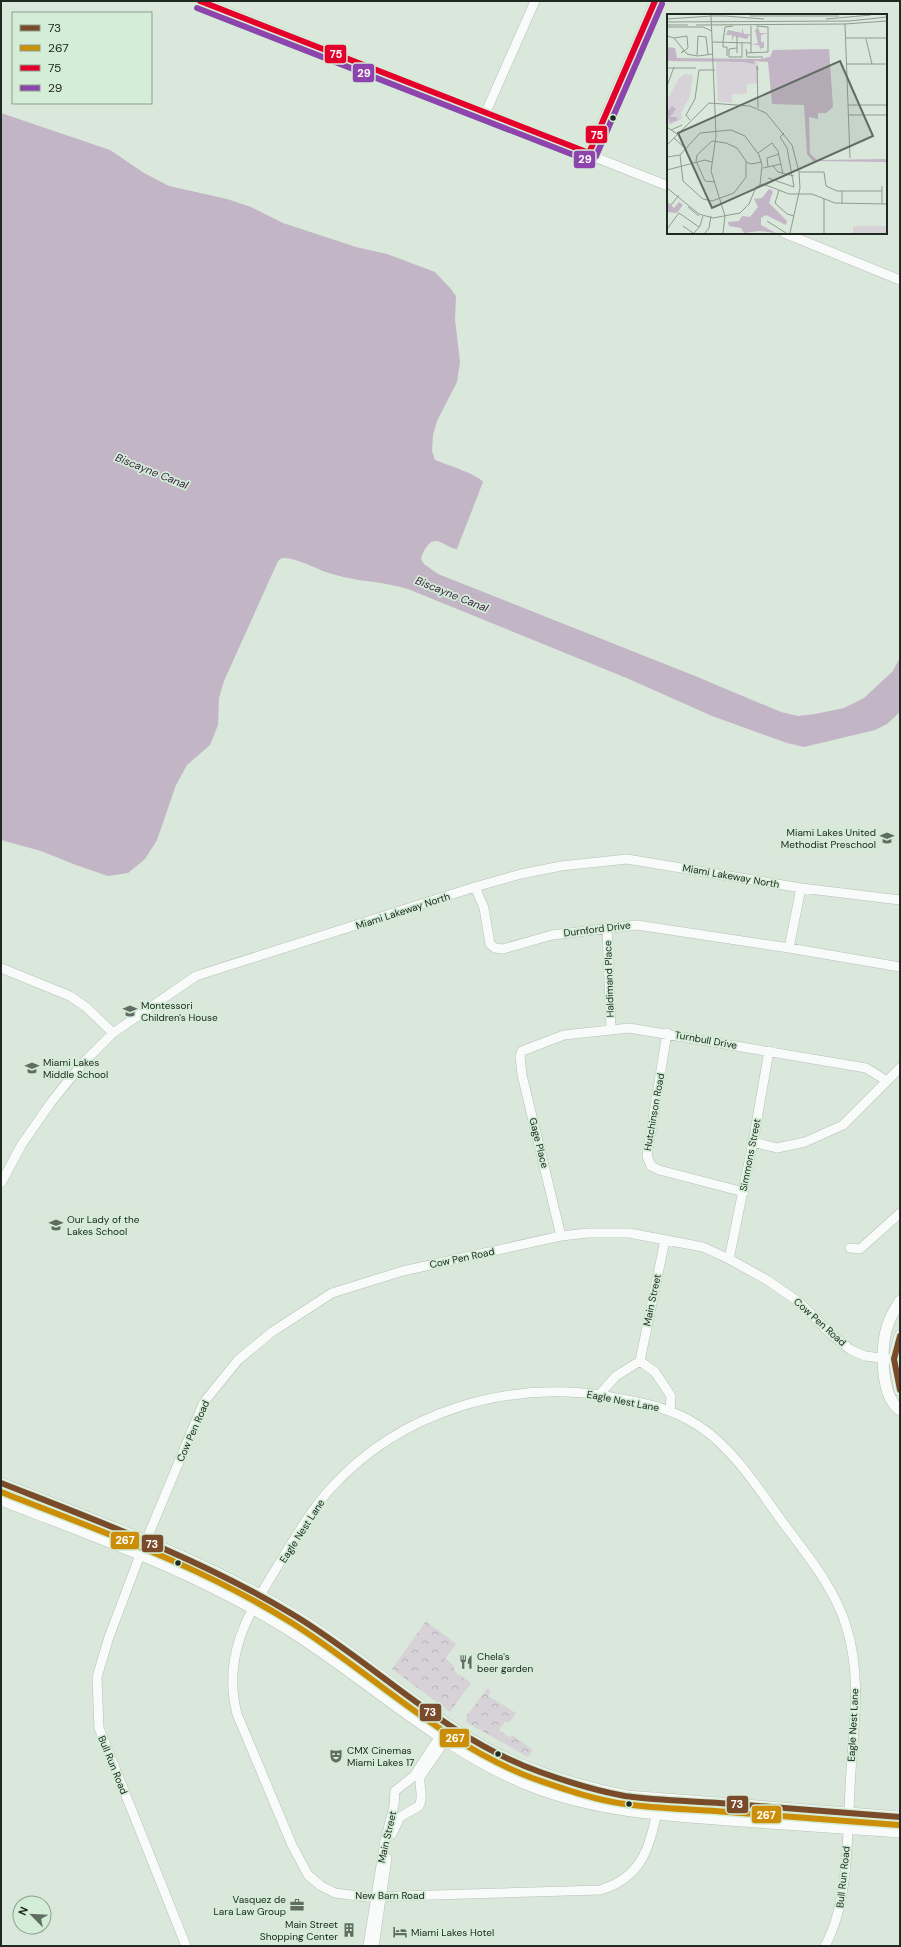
<svg xmlns="http://www.w3.org/2000/svg" width="901" height="1947" font-family="'DM Sans',sans-serif">
  <defs>
    <pattern id="forest-crowns" width="20" height="18" patternUnits="userSpaceOnUse"><rect width="20" height="18" fill="#d6d2d8"/><path d="M2 6a3 3 0 1 1 6 0M12 15a3 3 0 1 1 6 0" fill="none" stroke="#b7b4b9"/></pattern>
  </defs>
  <rect width="100%" height="100%" fill="#dae7db"/>
  <path fill="url(#forest-crowns)" d="M426 1621 456 1644 445 1659 453 1665 455 1672 471 1683 450 1712 392 1669Z
    M488 1688 491 1691 488 1696 516 1713 509 1723 505 1721 499 1730 510 1738 512 1735 533 1750 528 1757 466 1722 467 1715Z"/>
  <path fill="#c2b5c5" d="M1 113 110 150 144 173 169 186 227 199 251 207 283 223 356 247 387 254 435 272 450 288 456 296 455 319 460 362 457 382 437 421 433 435 432 451 435 460C445 464 479 475 483 482L457 549C447 549 437 534 428 545 424 550 422 554 421 559L424 564 438 574 695 676 781 712 798 716 815 714 844 708 864 698 893 671 900 658V712L887 724 875 730 804 747 787 743 712 716 629 679 408 589C383 581 357 582 332 574 318 570 296 557 282 558L278 561 224 681 219 698 218 725 210 745 187 765 176 785 157 840 145 859 128 873 108 876 76 865 41 851 1 840Z"/>
  <g fill="none" stroke-linecap="round" stroke-linejoin="round">
    <defs>
      <path id="minor" d="M200 1 668 186
        M485 114 535 1
        M589 153 655 1
        M784 233 900 280
        M475 887 484 908 490 944 495 948 503 949 552 935 637 925 789 948 900 967
        M607 928 611 1029
        M789 948 801 888
        M1 968 70 996 86 1007 113 1033
        M667 1033 647 1156 651 1166 659 1170 744 1192
        M753 1142 777 1148 805 1142 843 1125 900 1068
        M1 1183 22 1144 52 1101 82 1064 113 1033 196 976 475 887 521 874 561 866 627 859 801 888 900 900
        M561 1236 522 1075 520 1056 522 1051 564 1035 629 1028 866 1068 887 1081
        M850 1248 860 1249 900 1213
        M729 1259 753 1142 769 1051
        M640 1361 655 1372 671 1396 670 1411
        M599 1395 616 1376 640 1361 665 1240
        M660 1799C650 1841 647 1876 600 1890L367 1897 335 1893 321 1886 308 1875 292 1845 237 1714C220 1648 256 1603 288 1549 301 1528 314 1507 331 1488 400 1412 506 1380 606 1396 639 1402 671 1407 699 1426 735 1450 759 1490 784 1524 808 1556 836 1590 847 1629 863 1682 852 1735 850 1789 847 1838 849 1902 825 1946
        M392 1834 400 1817 419 1806C424 1797 419 1787 420 1777L454 1728
        M186 1946 99 1728 97 1677 109 1637 140 1555 204 1402 238 1360 272 1332 332 1293 403 1271 561 1236 588 1233H629L703 1247 729 1259 767 1280 799 1302 831 1334 851 1350 865 1356 889 1359
        M368 1946 385 1841 394 1806 395 1791 414 1776 448 1724
        M374 1946 387 1858"/>
      <path id="major" d="M900 1301C895 1309 890 1318 887 1327 881 1348 880 1396 900 1410
        M900 1336 894 1359 900 1390
        M1 1483C101 1523 203 1559 294 1615 361 1656 418 1710 486 1748 530 1772 578 1786 626 1796L900 1817
        M1 1500C100 1538 202 1574 292 1632 371 1682 443 1751 531 1786 594 1811 661 1815 728 1820 786 1824 843 1828 900 1832"/>
    </defs>
    <use href="#minor" stroke="#b6c0b7" stroke-width="10"/>
    <use href="#major" stroke="#b6c0b7" stroke-width="12"/>
    <use href="#minor" stroke="#f9fbfa" stroke-width="9"/>
    <use href="#major" stroke="#f9fbfa" stroke-width="11"/>
    <defs>
      <path id="bus-1" d="M900 1336 894 1359 900 1390
        M1 1483C100 1522 201 1559 292 1614 376 1664 446 1739 540 1772 568 1782 597 1791 625 1796 661 1801 698 1801 733 1804 789 1808 844 1813 900 1817"/>
      <path id="bus-2" d="M1 1492C100 1531 201 1566 292 1623 373 1674 443 1745 535 1779 564 1789 595 1800 625 1804 659 1809 694 1809 728 1812 785 1816 842 1821 899 1825"/>
      <path id="bus-3" d="M200 1 589 153 655 1"/>
      <path id="bus-4" d="M197 8 589 161 596 156 662 4"/>
    </defs>
    <use href="#bus-1" stroke="#d4edd7" stroke-width="9"/>
    <use href="#bus-2" stroke="#d4edd7" stroke-width="9"/>
    <use href="#bus-3" stroke="#d4edd7" stroke-width="9"/>
    <use href="#bus-4" stroke="#d4edd7" stroke-width="9"/>
    <use href="#bus-1" stroke="#7a4b2a" stroke-width="6"/>
    <use href="#bus-2" stroke="#cc8d07" stroke-width="6"/>
    <use href="#bus-3" stroke="#e4002b" stroke-width="6"/>
    <use href="#bus-4" stroke="#8e44ad" stroke-width="6"/>
  </g>
  <defs>
    <symbol id="school-bare" viewBox="-9 -9 18 18"><path d="M0-5L7-2L0 1L-7-2ZM-4 1L0 2.5L4 1V4Q0 6-4 4Z" fill="#616c62" stroke="#d4edd7" stroke-width="2.5" paint-order="stroke"/></symbol>
    <symbol id="restaurant-bare" viewBox="-9 -9 18 18"><path d="M-5-6h1v4h1v-4h1v4h1v-4h1v5L-1.5 .5V6h-2V.5L-5-1ZM5-6V6H3V1.5H1.5Q1.5-4 5-6Z" fill="#616c62" stroke="#d4edd7" stroke-width="2.5" paint-order="stroke"/></symbol>
    <symbol id="theatre-bare" viewBox="-9 -9 18 18"><path d="M-5-5.5Q0-4 5-5.5V0Q5 5 0 6Q-5 5-5 0ZM-3.3-2.5H-1v1.5H-3.3ZM1-2.5H3.3v1.5H1ZM-2.8 1Q0 5.5 2.8 1Z" fill="#616c62" stroke="#d4edd7" stroke-width="2.5" paint-order="stroke"/></symbol>
    <symbol id="office-bare" viewBox="-9 -9 18 18"><path d="M-6-3h4V-5.5h4V-3h4V5H-6ZM-1-4.5V-3h2v-1.5ZM-6 0V1H6V0Z" fill="#616c62" stroke="#d4edd7" stroke-width="2.5" paint-order="stroke"/></symbol>
    <symbol id="building-bare" viewBox="-9 -9 18 18"><path d="M-4-6H4V6H1V3H-1V6H-4ZM-2.5-4.3h1.7v1.8h-1.7ZM.8-4.3h1.7v1.8H.8ZM-2.5-1h1.7V.8h-1.7ZM.8-1h1.7V.8H.8Z" fill="#616c62" stroke="#d4edd7" stroke-width="2.5" paint-order="stroke"/></symbol>
    <symbol id="hotel-bare" viewBox="-9 -9 18 18"><path d="M-6-4.5h1.5V1H6V5H4.5V3h-9V5H-6ZM-4 0a1.8 1.8 0 1 1 3.6 0ZM.5 0V-2.5h3Q6-2.5 6 0Z" fill="#616c62" stroke="#d4edd7" stroke-width="2.5" paint-order="stroke"/></symbol>
  </defs>
  <g fill-rule="evenodd">
    <use href="#school-bare" x="877" y="828" width="20" height="20"/>
    <use href="#school-bare" x="120" y="1001" width="20" height="20"/>
    <use href="#school-bare" x="22" y="1058" width="20" height="20"/>
    <use href="#school-bare" x="46" y="1215" width="20" height="20"/>
    <use href="#restaurant-bare" x="456" y="1652" width="20" height="20"/>
    <use href="#theatre-bare" x="326" y="1746" width="20" height="20"/>
    <use href="#office-bare" x="287" y="1895" width="20" height="20"/>
    <use href="#building-bare" x="339" y="1920" width="20" height="20"/>
    <use href="#hotel-bare" x="390" y="1922" width="20" height="20"/>
  </g>
  <g fill="#202921" stroke="#d4edd7" stroke-width="1.5">
    <circle cx="613" cy="118" r="3.5"/>
    <circle cx="178" cy="1563" r="3.5"/>
    <circle cx="498" cy="1754" r="3.5"/>
    <circle cx="629" cy="1804" r="3.5"/>
  </g>
  <g text-anchor="middle" dominant-baseline="central" stroke-width="3.5" stroke-linejoin="round" paint-order="stroke">
    <g font-size="10" fill="#202921" stroke="#d4edd7" text-anchor="start">
      <text x="876" y="832" text-anchor="end">Miami Lakes United<tspan x="876" dy="12">Methodist Preschool</tspan></text>
      <text x="141" y="1005">Montessori<tspan x="141" dy="12">Children's House</tspan></text>
      <text x="43" y="1062">Miami Lakes<tspan x="43" dy="12">Middle School</tspan></text>
      <text x="67" y="1219">Our Lady of the<tspan x="67" dy="12">Lakes School</tspan></text>
      <text x="477" y="1656">Chela's<tspan x="477" dy="12">beer garden</tspan></text>
      <text x="347" y="1750">CMX Cinemas<tspan x="347" dy="12">Miami Lakes 17</tspan></text>
      <text x="286" y="1899" text-anchor="end">Vasquez de<tspan x="286" dy="12">Lara Law Group</tspan></text>
      <text x="338" y="1924" text-anchor="end">Main Street<tspan x="338" dy="12">Shopping Center</tspan></text>
      <text x="411" y="1932">Miami Lakes Hotel</text>
    </g>
    <g font-size="10" fill="#202921" stroke="#d4edd7">
      <text transform="translate(731 876) rotate(10)">Miami Lakeway North</text>
      <text transform="translate(403 911) rotate(-18)">Miami Lakeway North</text>
      <text transform="translate(597 929) rotate(-7)">Durnford Drive</text>
      <text transform="translate(609 979) rotate(-92)">Haldimand Place</text>
      <text transform="translate(706 1040) rotate(10)">Turnbull Drive</text>
      <text transform="translate(654 1112) rotate(-80)">Hutchinson Road</text>
      <text transform="translate(539 1143) rotate(76)">Gage Place</text>
      <text transform="translate(750 1155) rotate(-79)">Simmons Street</text>
      <text transform="translate(462 1258) rotate(-12)">Cow Pen Road</text>
      <text transform="translate(652 1300) rotate(-78)">Main Street</text>
      <text transform="translate(820 1322) rotate(42)">Cow Pen Road</text>
      <text transform="translate(623 1401) rotate(11)">Eagle Nest Lane</text>
      <text transform="translate(193 1431) rotate(-66)">Cow Pen Road</text>
      <text transform="translate(302 1531) rotate(-57)">Eagle Nest Lane</text>
      <text transform="translate(853 1725) rotate(-87)">Eagle Nest Lane</text>
      <text transform="translate(113 1765) rotate(68)">Bull Run Road</text>
      <text transform="translate(387 1837) rotate(-77)">Main Street</text>
      <text transform="translate(843 1877) rotate(-84)">Bull Run Road</text>
      <text x="390" y="1895">New Barn Road</text>
    </g>
    <g font-size="11" font-style="italic" fill="#3a1a40" stroke="#d4edd7">
      <text transform="translate(152 471) rotate(22)">Biscayne Canal</text>
      <text transform="translate(452 594) rotate(22)">Biscayne Canal</text>
    </g>
  </g>
  <g transform="translate(667 14)">
    <rect width="220" height="220" fill="#dae7db"/>
    <path d="M18 60 26 61 23 82 14 99 15 105 0 112V86L12 64Z" fill="#d6d2d8"/>
    <path d="M49 48H91V69L80 70V80H65V89L51 87Z" fill="#d6d2d8"/>
    <path d="M186 212H220V219H186Z" fill="#d6d2d8"/>
    <path d="M75 13 77 20H83L80 25 67 22 65 28V21H59L61 16 75 19ZM91 13 93 19H100L94 21V28H97V34H94V37L92 31H85L91 29 88 16ZM0 33 8 34 10 44 92 45 103 43 106 36 162 35 166 93 159 99H151V105L142 103 143 140 150 146 220 145V148L146 147 140 140 137 91 105 90 101 48 88 47 87 50 77 48 0 47ZM5 92 9 95 3 103H9L11 106 3 109 0 98ZM102 175 106 177 102 189 120 207 119 211 99 201 94 204V211L109 219 92 217 77 219 74 214 62 212 61 208 72 207 75 202 83 203 91 193 87 185 95 184ZM0 187 7 194 12 188 16 191 10 199 0 198Z" fill="#c2b5c5"/>
    <path fill="none" stroke="#909b91" stroke-width="1" d="M44 1 49 122 44 157 58 202 56 219M44 2H58M58 2 97 5M83 2H172M0 5 44 2M159 5 204 1M0 8 182 7 220 3M178 10 183 144M0 11H21M29 11 178 10 220 7M84 12V39M0 13H36L45 17M0 22 7 24 20 40 30 42M70 22V39M7 24 20 22 21 34 14 39 17 36M179 24H220M199 25 205 50M45 28 84 29M70 34 62 35V43H75V29M79 35 80 43H96M79 39 101 38V13L89 12M30 42 31 22 39 23 41 40M31 42 46 40M60 42V33H56V28L58 13 66 12M180 50H220M0 54H29M91 56 90 52 91 94M0 72 7 53M181 91H220M182 101H220M23 106 19 101 28 85 32 56H48M0 113 10 120M4 116 15 111M7 124 18 134M0 131 42 89 83 92 99 99 125 131 132 158 133 174 123 219M91 139 105 129 111 137 116 160M0 143 13 141M79 148 84 150 95 148M106 152 111 158 127 162M101 153 100 144 112 140M96 154 114 150M0 156 38 146 45 148M132 158H157L159 172 170 177H215M101 164 127 173 120 134 113 123 117 119M48 168 38 167 29 147 30 141 45 127 59 129 70 134 79 147V163L67 179 45 187 36 185 16 167 13 141 33 119 64 116 78 122 92 141 95 151 93 171M215 172V190M0 174 32 200 46 204 73 199 82 190 89 173 96 170 122 180H145L168 189 220 190M112 176 108 189 120 200 127 202M175 177V190M4 191 12 181M21 193 32 202M100 207 119 219M16 212 26 219M0 215 12 199 32 213M27 219 33 212 36 202M38 219 42 214 44 202M157 219V185"/>
    <path fill="#616c62" fill-opacity="0.15" stroke="#616c62" stroke-width="2" d="M173 47 206 122 45 194 11 119Z"/>
    <rect width="220" height="220" fill="none" stroke="#202921" stroke-width="2"/>
  </g>
  <g stroke="#d4edd7" stroke-width="1.5">
    <rect x="324" y="44" width="23" height="20" rx="4" fill="#e4002b"/>
    <rect x="352" y="63" width="23" height="20" rx="4" fill="#8e44ad"/>
    <rect x="585" y="125" width="23" height="19" rx="4" fill="#e4002b"/>
    <rect x="573" y="150" width="23" height="19" rx="4" fill="#8e44ad"/>
    <rect x="110" y="1531" width="30" height="19" rx="4" fill="#cc8d07"/>
    <rect x="141" y="1534" width="23" height="19" rx="4" fill="#7a4b2a"/>
    <rect x="419" y="1703" width="23" height="19" rx="4" fill="#7a4b2a"/>
    <rect x="439" y="1728" width="31" height="20" rx="4" fill="#cc8d07"/>
    <rect x="726" y="1795" width="23" height="19" rx="4" fill="#7a4b2a"/>
    <rect x="751" y="1805" width="31" height="19" rx="4" fill="#cc8d07"/>
  </g>
  <g font-size="11" text-anchor="middle" font-weight="bold" fill="#fff">
    <text x="336" y="58">75</text>
    <text x="364" y="77">29</text>
    <text x="597" y="139">75</text>
    <text x="585" y="163">29</text>
    <text x="125" y="1544">267</text>
    <text x="152" y="1548">73</text>
    <text x="430" y="1716">73</text>
    <text x="455" y="1742">267</text>
    <text x="737" y="1808">73</text>
    <text x="766" y="1819">267</text>
  </g>
  <rect width="901" height="1947" fill="none" stroke="#202921" stroke-width="4"/>
  <rect x="12" y="12" width="140" height="92" fill="#d4edd7" stroke="#8c9f8e"/>
  <rect x="20" y="25" width="20" height="6" fill="#7a4b2a" stroke="#8c9f8e"/>
  <text x="48" y="32" font-size="12" fill="#202921">73</text>
  <rect x="20" y="45" width="20" height="6" fill="#cc8d07" stroke="#8c9f8e"/>
  <text x="48" y="52" font-size="12" fill="#202921">267</text>
  <rect x="20" y="65" width="20" height="6" fill="#e4002b" stroke="#8c9f8e"/>
  <text x="48" y="72" font-size="12" fill="#202921">75</text>
  <rect x="20" y="85" width="20" height="6" fill="#8e44ad" stroke="#8c9f8e"/>
  <text x="48" y="92" font-size="12" fill="#202921">29</text>
  <g transform="translate(32 1915) rotate(294)"><circle r="19" fill="#d4edd7" stroke="#8c9f8e"/>
  <path d="M0-3L7 15L0 10L-7 15Z" fill="#616c62"/>
  <text y="-6" font-size="11" font-weight="bold" text-anchor="middle" fill="#202921">N</text>
  </g>
</svg>
